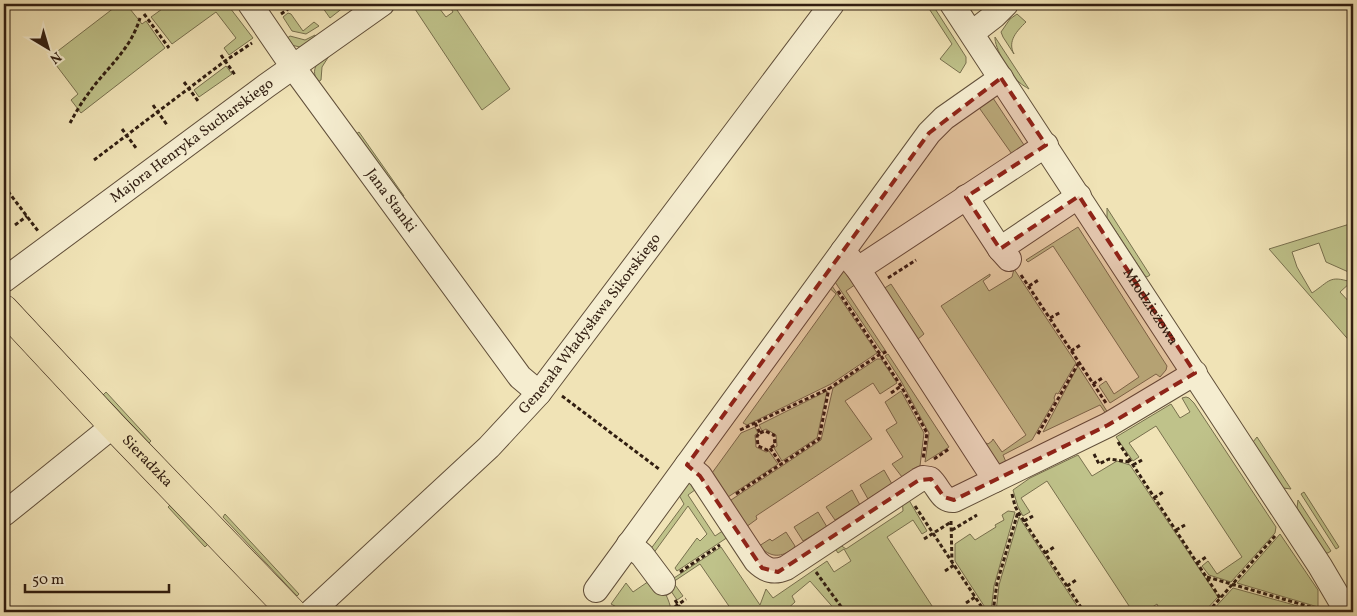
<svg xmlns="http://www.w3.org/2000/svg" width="1357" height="616" font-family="Vollkorn,serif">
  <rect width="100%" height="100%" fill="#f0e3b6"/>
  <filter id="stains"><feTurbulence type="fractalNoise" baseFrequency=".004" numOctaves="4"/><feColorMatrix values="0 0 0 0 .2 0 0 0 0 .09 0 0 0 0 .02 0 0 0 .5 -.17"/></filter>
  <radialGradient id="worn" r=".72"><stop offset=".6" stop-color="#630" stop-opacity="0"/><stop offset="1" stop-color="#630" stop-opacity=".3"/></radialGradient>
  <path fill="#bfc28a" stroke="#78704e" d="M119 4H126L142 24 146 21 165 48 81 113 71 100 78 94 50 57Z
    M169 4H227L253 38 229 55 224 48 236 38 216 12 172 44 151 17Z
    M320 4H346L344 7 330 18Z
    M417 4H436L446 17 453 12 448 4H453L510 89 482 110 413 6Z
    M926 4H932L966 57V63L960 73 940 59 952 44Z
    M288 13 291 14 303 31 314 22 319 26 306 34 292 31 283 17Z
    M1017 14 1026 22C1017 31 1007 41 1014 54L1003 37 1001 32 1010 19Z
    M315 35 317 38 300 47 291 45 286 39 290 36 305 40Z
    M995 37 1029 89C1026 87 1022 85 1019 82 1010 75 994 47 995 37Z
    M327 53 329 56 322 67 321 80 318 82C310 70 317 62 327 53Z
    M226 66 232 74 199 97 194 90Z
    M990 98H993L1024 145 1014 157 980 109 979 107Z
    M359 132 404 196 401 198 356 134Z
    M1107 208 1150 275 1147 277 1145 276 1107 218Z
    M1353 223V274L1326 262 1319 243 1292 252 1297 267 1312 293C1330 281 1329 275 1351 282L1340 292 1352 305 1353 304V345L1269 249Z
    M1078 227 1167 366 1166 370 1160 377 1156 374 1110 403 1099 386 1106 381 1114 394 1139 377 1053 246 1028 262 1026 260Z
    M841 267 859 282 846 291 885 350 882 352 831 276Z
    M1014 269 1076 363 1058 394 1056 393 1054 398 1055 400 1032 440 1003 455 1006 462 999 465 986 445V443L988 444 992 441 993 439 1002 452 1026 435 941 306 990 274V276L983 281 989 291 1012 277Z
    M828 280 877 353 831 384 747 425 743 423 836 294 825 284Z
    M891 284 924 334 918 339 916 338 883 289Z
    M888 354 949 447 925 462 929 433 901 381 885 356Z
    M877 359H881L897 383 880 394 873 383 845 401 872 439 756 516 757 519 746 527 731 503V500L821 440 833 388Z
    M1078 366 1110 416 1108 417 1100 405 1043 432Z
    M827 391 817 438 782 461 774 448 777 446 776 435 766 429 762 431 759 425Z
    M901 391 924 433 920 466 902 477 892 464 903 457 886 430 897 423 885 402Z
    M106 392 151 441 149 443 103 395Z
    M1186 397 1189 398 1194 403 1276 527 1275 533 1231 582 1209 575 1202 566 1208 561 1217 574 1242 557 1156 426 1129 443 1139 457 1133 461 1116 437 1171 404 1180 418 1190 412 1182 398Z
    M755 427 758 433 755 435 756 447 766 452 769 451 778 464 728 497 726 496 712 473 741 433Z
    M1257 437 1291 489 1283 488 1253 442Z
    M1078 455 1092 476 1117 461 1130 465 1218 597 1204 612H1161L1157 604 1145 612H1133L1047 481 1021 498 1030 512 1023 516 1018 507 1013 490 1030 478Z
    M884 470 892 484 868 499 860 485Z
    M684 479 699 487 688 495 715 536 727 528 731 535 677 571 675 568 697 538 700 541 707 534 688 506 653 554H647L684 504 676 490Z
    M852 490 860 505 835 520 826 507Z
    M1304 492 1339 547 1336 549 1301 494Z
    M906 495 927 531 922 534 913 520 887 537 936 612H837L810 581 792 596 795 602 784 612H733L700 564 673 582 683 596 677 600 669 588 671 580 721 547 760 605 766 589 773 598 827 561 834 572 851 561 844 549 838 553 832 544 836 542 846 549 903 511 902 497Z
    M1298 500 1331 551 1328 553H1325L1297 508Z
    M171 504 208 544 205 547 168 507Z
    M1008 511 1015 512 994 586 991 612H988L955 561V544L970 534 975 540 996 527 995 525 1004 520 1002 515Z
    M818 512 827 527 803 541 794 527Z
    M225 514 299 594 297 596 223 517Z
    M1019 517 1081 612H996L999 585Z
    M786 532 795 546 794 548C781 558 771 558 759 546L770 539 772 541Z
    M1280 534 1318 590V607L1237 583Z
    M652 579C665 588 668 598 672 612H626L611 604 626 583 633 592Z
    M1233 588 1316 611 1315 612H1211Z"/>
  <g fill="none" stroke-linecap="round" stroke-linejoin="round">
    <defs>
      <g id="minor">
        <path id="s1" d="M250 4 293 67 520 377 539 393"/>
        <path id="s2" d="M952 4 1320 566 1347 612"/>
        <path d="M972 33 994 16 1006 4"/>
        <path d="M966 197 1000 249 1009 259"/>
        <path d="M1000 249 1079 196"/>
        <path d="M843 251 858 269 995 480"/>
        <path d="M858 269 1046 145"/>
        <path id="s3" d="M4 280 266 86 382 4"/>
        <path d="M687 465 700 476 756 561C766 571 774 573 786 568L919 480 923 478 930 479C939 487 941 501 954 500L1108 425 1195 373"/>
        <path d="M4 514 113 426"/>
        <path d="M629 544 642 555 663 583"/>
        <path d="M596 590 929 133 944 118 1001 78"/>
        <path id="s4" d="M311 612 489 447 539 393 832 4"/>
      </g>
      <g id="major">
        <path id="s5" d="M4 309 113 426 292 612"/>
      </g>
    </defs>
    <use href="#minor" stroke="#614f3a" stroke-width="26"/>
    <use href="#major" stroke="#311e11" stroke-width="29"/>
    <path stroke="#311e11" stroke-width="3" stroke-dasharray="4 2.5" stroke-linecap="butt" d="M144 14 169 48
      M281 14 295 4
      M221 55 235 75
      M184 82 198 101
      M153 105 167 125
      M70 123C75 114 81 103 88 94 107 67 130 51 140 18
      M122 129 136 148
      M94 160 225 61 252 43
      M4 186 38 231
      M4 198 10 193
      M15 225 27 216
      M1021 275 1106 403
      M888 278 916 260
      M1029 286 1040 279
      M838 291 901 386 927 433 923 459
      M1050 318 1061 312
      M1071 351 1082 344
      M1093 384 1104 377
      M891 393 901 386
      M562 396 659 469
      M755 423 760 433 757 436 758 446 767 450 770 448 781 464
      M740 430 830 388 877 356 888 351
      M760 433 765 431 774 435 775 445 770 448
      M1038 434 1079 362
      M1118 442 1220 598
      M1094 454 1099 464 1109 459 1130 462
      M934 459 949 449
      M1133 465 1142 460
      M736 494 819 439 829 388
      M1012 494 1015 506 1018 512 1084 612
      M1154 498 1163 492
      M915 506 985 612
      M951 521 952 562
      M1024 521 1033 516
      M952 530 977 515
      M1176 530 1185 525
      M924 539 951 522
      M1045 553 1054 547
      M1197 563 1206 557
      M945 571 954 565
      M680 572 720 545
      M816 572 845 612
      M1207 577 1321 610
      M1067 586 1076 580
      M675 600 683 612
      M966 603 975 597
      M674 612 673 608 686 599
      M993 612 997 583 1018 512
      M1208 612 1275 536"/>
    <use href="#minor" stroke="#f5edd0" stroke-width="24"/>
    <use href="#major" stroke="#f0e3b6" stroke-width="28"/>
  </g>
  <path fill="#8f2418" fill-opacity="0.2" stroke="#8f2418" stroke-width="4" stroke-dasharray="10 6" stroke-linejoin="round" d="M1001 78 1046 145 966 197 1000 249 1079 196 1195 373 1108 425 954 500 944 497 931 479 919 480 778 572 762 568 700 476 687 465 929 133Z"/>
  <g text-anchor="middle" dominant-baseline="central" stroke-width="4" stroke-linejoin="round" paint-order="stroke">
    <g font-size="15" fill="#311e11" stroke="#f5edd0">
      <text stroke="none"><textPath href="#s3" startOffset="234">Majora Henryka Sucharskiego</textPath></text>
      <text stroke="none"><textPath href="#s1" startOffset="242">Jana Stanki</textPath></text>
      <text stroke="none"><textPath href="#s2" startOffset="362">Młodzieżowa</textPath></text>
      <text stroke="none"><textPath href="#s4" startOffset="402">Generała Władysława Sikorskiego</textPath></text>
      <text stroke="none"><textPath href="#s5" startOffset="209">Sieradzka</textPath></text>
    </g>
  </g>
  <rect width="1357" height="616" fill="none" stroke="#f0e3b6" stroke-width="20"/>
  <rect x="5" y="5" width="1347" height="606" fill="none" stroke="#311e11" stroke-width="2.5"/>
  <rect x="10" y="10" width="1337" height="596" fill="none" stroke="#311e11"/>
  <g transform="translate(48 48) rotate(142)" stroke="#f5edd0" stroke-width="4" paint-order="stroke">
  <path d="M0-4L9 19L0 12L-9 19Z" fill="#311e11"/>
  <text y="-8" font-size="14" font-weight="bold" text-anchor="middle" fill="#311e11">N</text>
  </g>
  <path d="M25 584v8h144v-8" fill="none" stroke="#311e11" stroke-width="2.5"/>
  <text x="32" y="584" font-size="15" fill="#311e11" stroke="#f5edd0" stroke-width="4" paint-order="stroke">50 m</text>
  <rect width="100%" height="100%" filter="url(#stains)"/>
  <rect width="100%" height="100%" fill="url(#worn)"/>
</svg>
